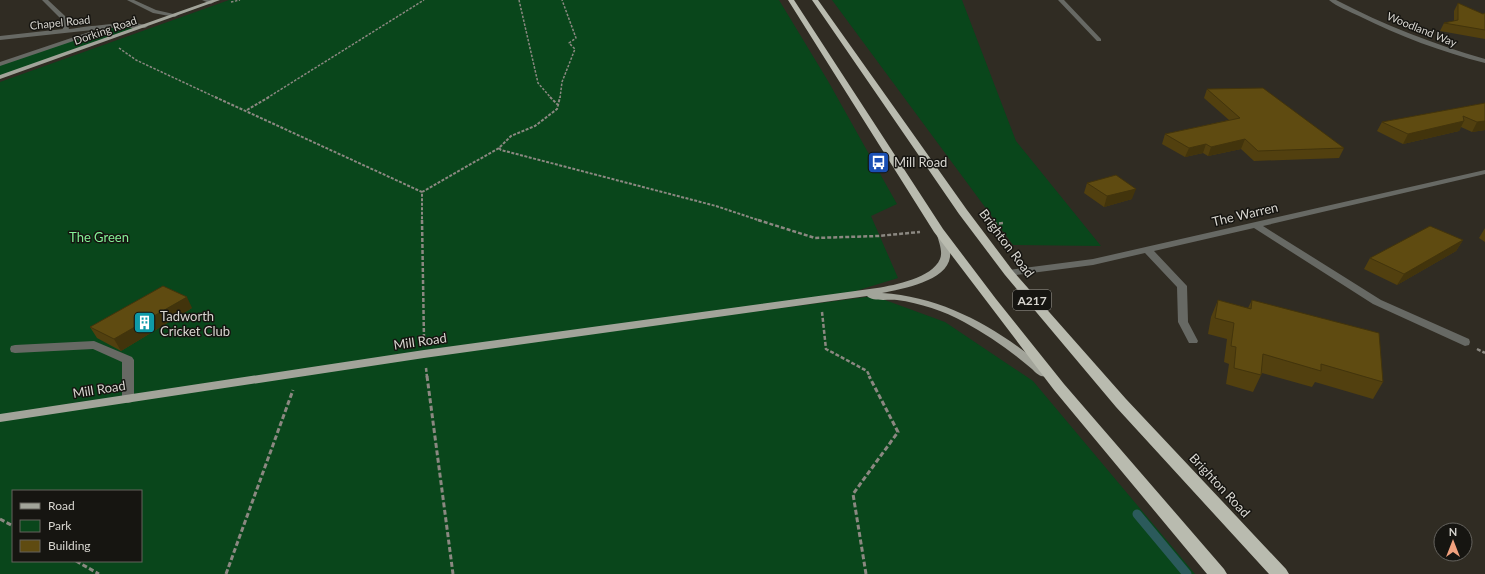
<svg xmlns="http://www.w3.org/2000/svg" width="1485" height="574" font-family="Lato,sans-serif">
  <rect width="100%" height="100%" fill="#302c23"/>
  <path fill="#09461b" fill-rule="evenodd" d="M229 0H779L828 81 897 204 871 216 898 278 833 298 509 343 874 296 945 322 1033 381 1195 574H0V82ZM13 491H141V561H13Z
    M832 0H962L1016 141 1101 246 1013 245Z
    M111 26H145L0 77V64Z"/>
  <g fill="none" stroke-linecap="round" stroke-linejoin="round">
    <path stroke="#2b5a5b" stroke-width="9" d="M1137 514 1187 574"/>
    <path stroke="#8b8881" stroke-width="1.5" stroke-dasharray="2.5 1.5" stroke-linecap="butt" d="M519 0 538 83 551 98
      M231 2 240 0
      M119 48 136 60 217 98
      M267 98 424 0
      M560 98 562 82 575 49 569 43 576 38 562 0"/>
    <path stroke="#8b8881" stroke-width="2" stroke-dasharray="3 1.5" stroke-linecap="butt" d="M215 97 422 192V221
      M550 97 559 106
      M247 110 269 97
      M499 148 501 150 716 206 761 221
      M422 192 499 148 511 136 535 126 557 109 560 97"/>
    <path stroke="#8b8881" stroke-width="2.5" stroke-dasharray="4 2" stroke-linecap="butt" d="M422 220 424 340
      M758 220 815 238 878 236 920 232
      M993 224 1004 223
      M822 312 826 349 867 371 870 377
      M1477 349 1485 353
      M426 368 427 377"/>
    <path stroke="#8b8881" stroke-width="3" stroke-dasharray="5 2.5" stroke-linecap="butt" d="M427 376 453 574
      M0 519 13 526
      M76 561 99 574
      M226 574 293 390
      M866 574 853 494 898 432 869 376"/>
    <path fill="#676964" fill-rule="evenodd" d="M42 0H48L65 16 69 29C84 27 137 19 148 26L145 28H111L0 40V36L63 29 60 18Z
      M127 0H134L156 10 178 15 175 17 153 13Z
      M202 0H211L214 2 211 4Z
      M1058 0H1064L1101 39V41H1097Z
      M1329 0H1336C1384 25 1433 44 1485 59V63C1442 52 1399 36 1359 16 1349 11 1337 7 1329 0Z
      M92 31 95 33 94 34 0 66V62Z
      M1485 170V174L1263 226 1381 300 1469 339 1470 342 1469 345 1465 346 1373 304 1254 228 1154 251 1187 286 1188 322 1198 341 1197 343H1189L1178 322 1177 287 1145 253 1093 265 1009 276 1004 273 1009 270 1093 259Z
      M94 341 132 357 134 360V399L132 402 128 403 124 402 122 399V362L93 349 15 353 11 352 10 349 11 346 15 345Z"/>
    <path fill="#a2a49a" fill-rule="evenodd" d="M212 0H220L0 79V75Z
      M942 232 947 235C948 242 951 249 950 257 947 281 902 289 882 293 946 297 1000 330 1048 370L1050 373 1048 376C1041 378 1037 374 1032 369 1011 351 988 335 964 322 944 311 920 303 897 300 888 299 873 302 867 296L424 358 0 422V414L424 350 877 288C895 285 932 278 940 259 943 252 939 242 937 235Z"/>
    <path fill="#b9bbaf" fill-rule="evenodd" d="M788 0H794L943 229 996 299 1064 384 1224 569 1227 574H1207L1054 390 934 232Z
      M812 0H818L967 210 1013 271 1126 399 1286 569 1289 574H1269L1116 407 1005 275 959 214Z"/>
  </g>
  <path fill="#52400f" d="M1458 3 1483 14 1485 13V39L1440 31 1444 23 1454 21V11Z
    M1207 89 1344 148 1339 158 1254 161 1241 149 1208 156 1203 153 1185 157 1162 144 1165 134 1229 120 1204 98Z
    M1485 103V130L1472 132 1461 127 1459 131 1403 144 1377 131 1382 122Z
    M1087 183 1132 199 1104 207 1084 193Z
    M1485 228V242L1479 238Z
    M1463 240 1456 251 1397 285 1364 269 1370 258Z
    M1218 300 1248 308 1252 300 1383 382 1373 399 1315 382 1312 387 1262 373 1261 375 1253 392 1226 384 1229 364 1224 362 1227 339 1208 334 1211 317Z
    M192 308 121 351 97 338 90 327Z"/>
  <path fill="#42340c" d="M1464 121 1459 131 1403 144 1408 134Z
    M1485 121V130L1472 132 1477 122Z
    M1245 139 1241 149 1208 156 1211 147Z
    M1206 144 1203 153 1185 157 1189 148Z
    M1136 189 1132 199 1104 207 1107 196Z
    M1463 240 1456 251 1397 285 1404 274Z
    M187 297 192 308 121 351 114 339Z"/>
  <path fill="#5f4b11" stroke="#42340c" d="M1458 3 1483 14 1485 13V30L1444 23 1458 20Z
    M1263 88 1344 148 1258 151 1245 139 1211 147 1206 144 1189 148 1165 134 1240 118 1207 89Z
    M1485 103V121L1477 122 1463 116 1464 121 1408 134 1382 122Z
    M1116 175 1136 189 1107 196 1087 183Z
    M1430 226 1463 240 1404 274 1370 258Z
    M163 286 187 297 114 339 90 327Z
    M1218 300 1251 309 1252 300 1379 333 1383 382 1321 364V371L1263 354 1261 375 1234 368 1236 347 1231 346 1234 323 1215 318Z"/>
  <defs>
    <symbol id="bus-square" viewBox="-11 -11 22 22"><rect x="-9" y="-9" width="18" height="18" rx="4" fill="#1a4fb4" stroke="#161511"/><path d="M-5-6H5V4H4V6H2V4H-2V6H-4V4H-5ZM-3.5-4V0h7V-4ZM-3.5 1.2v1.5H-2V1.2ZM2 1.2v1.5H3.5V1.2Z" fill="#fff"/></symbol>
    <symbol id="building-square" viewBox="-11 -11 22 22"><rect x="-9" y="-9" width="18" height="18" rx="4" fill="#0f9aa8" stroke="#161511"/><path d="M-4-6H4V6H1V3H-1V6H-4ZM-2.5-4.3h1.7v1.8h-1.7ZM.8-4.3h1.7v1.8H.8ZM-2.5-1h1.7V.8h-1.7ZM.8-1h1.7V.8H.8Z" fill="#fff"/></symbol>
  </defs>
  <g fill-rule="evenodd">
    <use href="#bus-square" x="866" y="150" width="25" height="25"/>
    <use href="#building-square" x="132" y="310" width="25" height="25"/>
  </g>
  <g text-anchor="middle" dominant-baseline="central" stroke-width="3" stroke-linejoin="round" paint-order="stroke">
    <g font-size="11" fill="#d8d6d0" stroke="#161511">
      <text transform="translate(60 22) rotate(-6)">Chapel Road</text>
      <text transform="translate(1422 29) rotate(22)">Woodland Way</text>
      <text transform="translate(105 30) rotate(-19)">Dorking Road</text>
    </g>
    <rect fill="#161511" stroke="#9e9c97" stroke-width="1" x="1013" y="290" width="38" height="20" rx="3"/>
    <g font-size="12" font-weight="bold" fill="#d8d6d0">
      <text x="1032" y="300">A217</text>
    </g>
    <g font-size="13" fill="#d8d6d0" stroke="#161511" text-anchor="start">
      <text x="894" y="162">Mill Road</text>
      <text x="160" y="316">Tadworth<tspan x="160" dy="15">Cricket Club</tspan></text>
    </g>
    <g font-size="13" fill="#d8d6d0" stroke="#161511">
      <text transform="translate(1245 214) rotate(-13)">The Warren</text>
      <text transform="translate(1007 243) rotate(53)">Brighton Road</text>
      <text transform="translate(420 341) rotate(-8)">Mill Road</text>
      <text transform="translate(99 389) rotate(-9)">Mill Road</text>
      <text transform="translate(1220 485) rotate(47)">Brighton Road</text>
    </g>
    <g font-size="13" fill="#85f197" stroke="#161511">
      <text x="99" y="237">The Green</text>
    </g>
  </g>
  <rect x="12" y="490" width="130" height="72" fill="#161511" stroke="#64625d"/>
  <rect x="20" y="503" width="20" height="6" fill="#a2a49a" stroke="#64625d"/>
  <text x="48" y="510" font-size="12" fill="#d8d6d0">Road</text>
  <rect x="20" y="520" width="20" height="12" fill="#09461b" stroke="#64625d"/>
  <text x="48" y="530" font-size="12" fill="#d8d6d0">Park</text>
  <rect x="20" y="540" width="20" height="12" fill="#5f4b11" stroke="#64625d"/>
  <text x="48" y="550" font-size="12" fill="#d8d6d0">Building</text>
  <g transform="translate(1453 542)"><circle r="19" fill="#161511" stroke="#64625d"/>
  <path d="M0-3L7 15L0 10L-7 15Z" fill="#f2a17e"/>
  <text y="-6" font-size="11" font-weight="bold" text-anchor="middle" fill="#d8d6d0">N</text>
  </g>
</svg>
